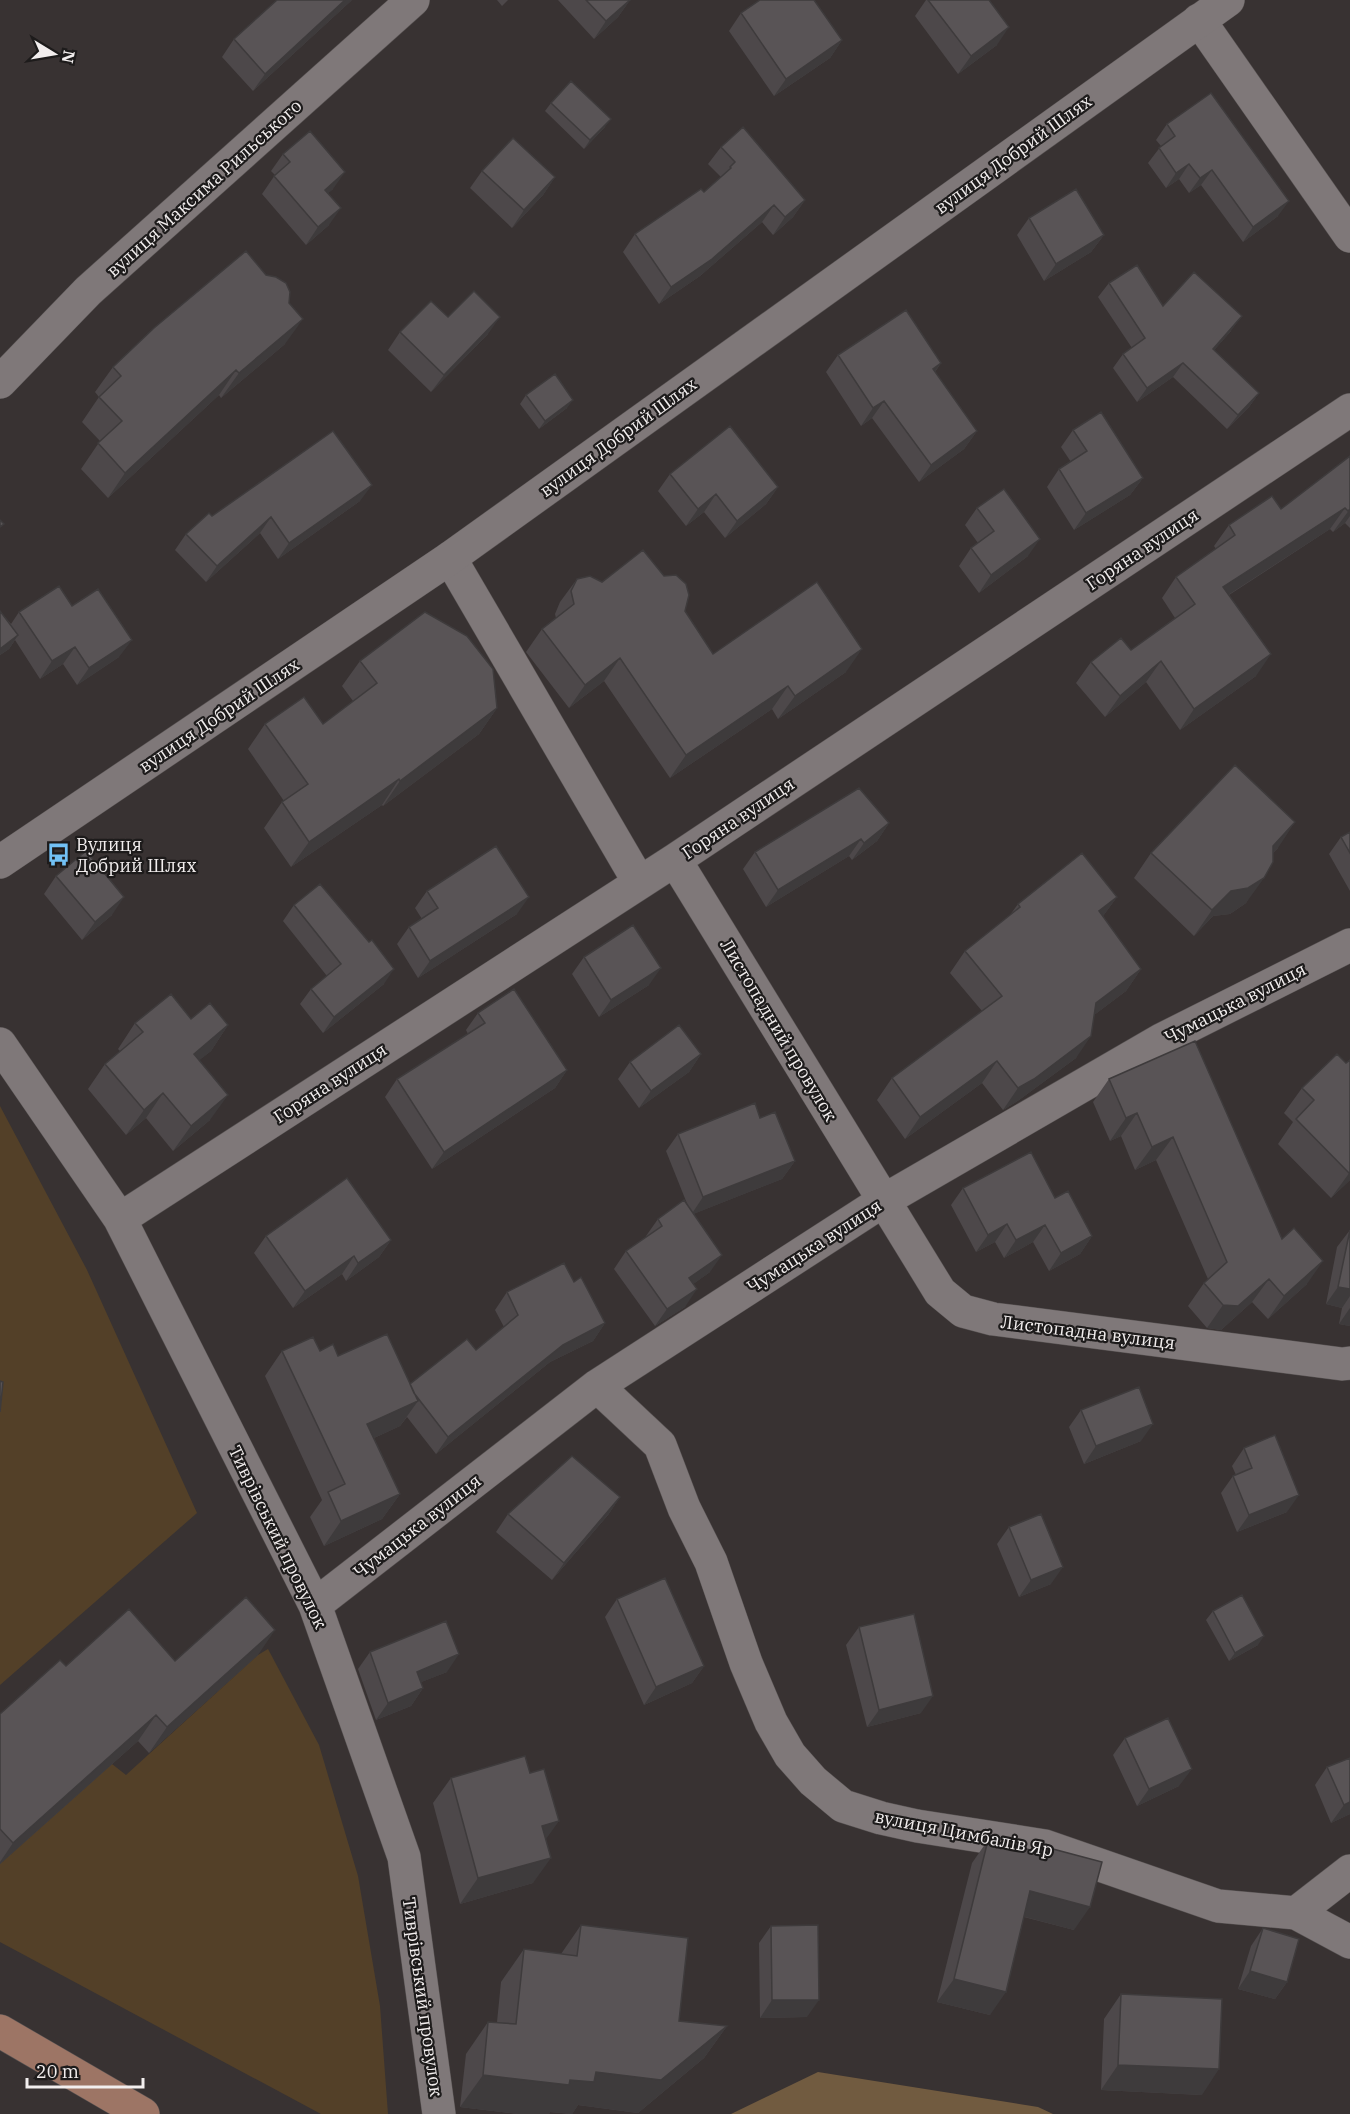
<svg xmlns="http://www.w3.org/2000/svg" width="1350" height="2114" font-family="'IBM Plex Serif',serif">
  <rect width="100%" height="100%" fill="#383232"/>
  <path fill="#534028" d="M0 1106 87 1270 197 1513 0 1685Z
    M268 1649 319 1745 358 1876 380 2006 388 2114H321L0 1942V1864L112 1764 126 1775 258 1655Z"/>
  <path fill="#715b40" d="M818 2072 1038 2107 1053 2114H731Z"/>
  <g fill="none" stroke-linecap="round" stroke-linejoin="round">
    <defs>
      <path id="minor" d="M1199 20 1350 236
        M0 382 88 291 413 0
        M450 558 639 882
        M675 860 940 1292 963 1311 993 1319 1342 1364 1350 1363
        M0 1044 120 1219 315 1605 404 1857 439 2114
        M120 1219 675 860 1350 410
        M597 1386 660 1445 684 1508 711 1562 746 1663 771 1722 790 1755 813 1781 843 1806 881 1818 917 1826 1045 1846 1218 1906 1296 1913 1350 1942
        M315 1605 597 1386 883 1201 1161 1040 1350 945
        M1296 1913 1350 1871"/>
      <path id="tertiary" d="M0 862 450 558 1228 0"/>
      <path id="secondary" d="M0 2031 143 2114"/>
    </defs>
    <use href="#minor" stroke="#565151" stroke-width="34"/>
    <use href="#tertiary" stroke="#565151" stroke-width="34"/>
    <use href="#secondary" stroke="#565151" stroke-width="34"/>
    <use href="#minor" stroke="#7f7879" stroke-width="33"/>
    <use href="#tertiary" stroke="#7f7879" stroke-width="33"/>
    <use href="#secondary" stroke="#9d7565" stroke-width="33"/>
  </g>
  <path fill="#4d484a" d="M352 0 253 91 222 57 234 39Z
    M497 0H508L502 6Z
    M558 0H630L618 17 594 39Z
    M926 0H989L997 45 958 74 915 16Z
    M741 13 842 40 830 58 774 96 729 31Z
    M551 103 605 127 584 149 545 111Z
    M1167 124 1278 216 1243 242 1201 185 1189 193 1179 179 1166 188 1148 163 1161 146 1156 140Z
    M721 147 805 200 793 217 773 235 762 222 700 276 659 304 623 252 635 234 704 192 721 177 708 164Z
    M283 154 333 189 328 193 329 225 306 245 262 194 275 175 271 171Z
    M482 171 555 177 543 195 512 228 470 188Z
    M1029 218 1104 235 1091 252 1044 281 1017 235Z
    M1109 283 1163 306 1231 331 1214 350 1259 393 1249 407 1227 429 1173 377 1137 402 1113 368 1123 354 1132 348 1098 297Z
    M448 317 488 334 431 392 388 350 400 332Z
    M285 344 221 398 219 395 108 498 81 469 100 441 82 422 99 397 95 392 113 367Z
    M838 355 941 363 935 372 977 431 964 449 919 482 872 418 861 426 826 372Z
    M526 395 567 408 539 429 520 404Z
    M1073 430 1143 478 1130 495 1074 530 1047 487 1059 469 1071 462 1061 447Z
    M1350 456V528L1345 523 1333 532 1330 529 1229 595 1256 676 1180 730 1146 682 1105 717 1076 683 1091 662 1131 650 1175 618 1162 598 1176 577 1216 549 1214 546 1229 525 1281 509Z
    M670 474 778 487 766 504 725 538 704 512 686 526 658 491Z
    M360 501 278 559 260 533 206 582 175 550 186 534 212 516Z
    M977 508 1028 556 979 593 959 566 971 548 978 543 965 525Z
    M577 579 602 582 685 611 713 654 846 672 778 719 772 709 670 778 604 681 569 708 526 652 542 629 556 618 555 614 560 602Z
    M72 606 119 657 77 685 63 664 40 679 15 640 9 649 0 655V611L11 624 19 612Z
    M360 661 497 708 479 734 383 806 382 805 291 867 264 828 282 802 284 801 248 749 265 724H323L353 701 342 686Z
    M889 823 877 841 852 860 849 856 766 907 743 869 755 852Z
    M1350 832V891L1329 854 1341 837Z
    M1278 848 1273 853 1246 903 1230 914 1213 916 1194 936 1134 878 1151 853Z
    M56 876 112 915 82 940 44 894Z
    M427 891 517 914 418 978 397 944 409 927 422 919 415 908Z
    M1117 897 1103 916 1141 969 1126 991 1094 1015 1076 1058 1019 1100 1003 1110 982 1083 905 1139 877 1100 892 1078 982 1011 950 973 965 951 1010 915 1018 904Z
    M294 905 384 984 323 1033 300 1004 311 989 327 976 283 921Z
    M584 957 649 985 599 1017 572 974Z
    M478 1013 567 1070 555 1088 432 1169 385 1097 397 1079 468 1034 466 1030Z
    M191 1019 228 1025 211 1051 199 1060 210 1120 173 1151 146 1118 126 1135 88 1089 105 1064 120 1051 118 1049 135 1023Z
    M701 1054 689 1072 639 1108 618 1079 630 1062Z
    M1350 1060V1180L1331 1198 1278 1144 1293 1122 1284 1113 1302 1088 1346 1063Z
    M1109 1079 1282 1239 1307 1284 1268 1319 1252 1302 1221 1330 1207 1328 1188 1306 1204 1283 1208 1279 1156 1160 1135 1170 1121 1136 1110 1141 1093 1102Z
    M760 1118 795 1161 782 1179 693 1214 710 1272 693 1284 685 1307 655 1326 614 1269 626 1251 646 1237V1236L658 1219 688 1206 666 1151 678 1134Z
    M963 1188 1055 1198 1092 1236 1080 1254 1049 1271 1033 1242 1004 1258 995 1242 976 1252 951 1205Z
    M1350 1230V1326L1339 1324 1342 1308 1326 1304 1337 1247Z
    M266 1236 391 1240 379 1257 346 1281 342 1274 293 1308 254 1253Z
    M574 1282 605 1323 593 1341 550 1362 436 1454 407 1417 400 1426 374 1438 400 1494 382 1519 324 1546 310 1517 322 1500 265 1376 282 1351H320L338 1356 410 1384 476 1350 504 1327 495 1310 507 1292Z
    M1081 1410 1141 1441 1084 1464 1069 1427Z
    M1244 1448 1287 1512 1237 1532 1221 1493 1233 1476 1236 1475 1232 1466Z
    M620 1497 608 1515 552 1580 496 1532 508 1514Z
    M1009 1527 1051 1584 1019 1597 997 1544Z
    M617 1599 704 1666 692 1683 644 1705 605 1617Z
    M1213 1611 1258 1645 1229 1661 1206 1620Z
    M859 1627 921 1713 867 1727 846 1645Z
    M370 1652 447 1672 421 1682 423 1688 411 1706 376 1720 358 1669Z
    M258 1655 149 1753 138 1741 0 1864V1714L66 1666 175 1661Z
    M1125 1738 1179 1786 1137 1806 1113 1755Z
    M1350 1758V1814L1331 1823 1315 1785 1327 1767Z
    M451 1778 546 1840 533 1883 460 1904 433 1803Z
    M988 1840 1045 1854 1049 1848 1074 1930 1024 1917 990 2015 937 2002 972 1863Z
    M581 1925 679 2021 727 2026 704 2058 638 2113 578 2105 572 2114 550 2112 549 2114H519L460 2107 466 2054 488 2022H497L501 1982 524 1949 561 1954Z
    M771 1926 807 2017 760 2018 759 1943Z
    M1263 1928 1287 1982 1275 1999 1238 1989 1251 1946Z
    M1121 1994 1202 2095 1101 2090 1104 2019Z"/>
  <path fill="#3e3b3c" d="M345 0H352L253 91 265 74Z
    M630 0 618 17 594 39 606 21Z
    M1009 27 997 45 958 74 971 56Z
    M842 40 830 58 774 96 786 79Z
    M611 119 605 127 584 149 590 140Z
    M1189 164 1179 179 1166 188 1176 173Z
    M1212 170 1201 185 1189 193 1200 178Z
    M345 172 333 189 313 207 325 190Z
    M555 177 543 195 512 228 524 210Z
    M805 200 793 217 773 235 785 217Z
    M1289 201 1278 216 1243 242 1253 227Z
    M774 205 762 222 700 276 659 304 671 287Z
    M341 208 329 225 306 245 318 227Z
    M1104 235 1091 252 1044 281 1056 264Z
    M1242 316 1231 331 1203 363 1213 349Z
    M500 317 488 334 431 392 444 375Z
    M303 319 285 344 221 398 239 373Z
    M941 363 929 380 933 369Z
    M1183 363 1173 377 1137 402 1147 388Z
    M236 370 219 395 108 498 125 473Z
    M1259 393 1249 407 1227 429 1238 415Z
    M573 400 567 408 539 429 545 421Z
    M884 401 872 418 861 426 873 408Z
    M977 431 964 449 919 482 931 465Z
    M1143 478 1130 495 1074 530 1086 513Z
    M372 485 360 501 278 559 289 543Z
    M778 487 766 504 725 538 737 521Z
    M716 494 704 512 686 526 698 509Z
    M1345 508 1330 529 1208 608 1223 587Z
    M1350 509V516L1345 523 1333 532Z
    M271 517 260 533 206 582 217 566Z
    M1040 539 1028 556 979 593 991 575Z
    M18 635 9 649 0 655V649Z
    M132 640 119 657 77 685 89 668Z
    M75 647 63 664 40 679 52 661Z
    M862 649 846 672 778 719 795 696Z
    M1271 654 1256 676 1180 730 1194 709Z
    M620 658 604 681 569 708 585 685Z
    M1161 661 1146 682 1105 717 1120 696Z
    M788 686 772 709 670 778 686 755Z
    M497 708 479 734 383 806 400 781Z
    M399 779 382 805 291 867 309 842Z
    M1295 822 1278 848 1255 871 1273 846Z
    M889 823 877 841 852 860 864 843Z
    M861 839 849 856 766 907 778 890Z
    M1264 878 1246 903 1230 914 1213 916 1194 936 1212 910 1231 891Z
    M124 897 112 915 82 940 95 922Z
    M529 897 517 914 418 978 430 961Z
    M1117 897 1101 919 1099 911Z
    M661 968 649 985 599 1017 611 1000Z
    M394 969 384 984 323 1033 334 1017Z
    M1141 969 1126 991 1081 1025 1096 1003Z
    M228 1025 211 1051 176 1079 194 1054Z
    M1091 1036 1076 1058 1019 1100 1003 1110 1018 1088Z
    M701 1054 689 1072 639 1108 651 1091Z
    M997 1061 982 1083 905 1139 920 1117Z
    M567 1070 555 1088 432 1169 444 1152Z
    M163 1093 146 1118 126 1135 144 1110Z
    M228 1095 210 1120 173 1151 191 1126Z
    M1137 1113 1121 1136 1110 1141 1126 1118Z
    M1173 1137 1156 1160 1135 1170 1152 1147Z
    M795 1161 782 1179 691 1215 703 1197Z
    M1350 1172V1180L1331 1198Z
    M1007 1224 995 1242 976 1252 988 1235Z
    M1045 1225 1033 1242 1004 1258 1016 1240Z
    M1092 1236 1080 1254 1049 1271 1061 1253Z
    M391 1240 379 1257 346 1281 358 1263Z
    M722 1255 710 1272 677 1296 689 1278Z
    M354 1256 342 1274 293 1308 305 1291Z
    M1323 1261 1307 1284 1268 1319 1284 1296Z
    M1269 1279 1252 1302 1221 1330 1207 1328 1223 1305Z
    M1338 1287 1350 1289V1296L1342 1308 1326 1304Z
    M697 1289 685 1307 655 1326 667 1309Z
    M1350 1308V1326L1339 1324Z
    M605 1323 593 1341 550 1362 436 1454 448 1437 563 1345Z
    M418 1401 400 1426 350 1449 367 1424Z
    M1153 1424 1141 1441 1084 1464 1096 1446Z
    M400 1494 382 1519 324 1546 341 1521Z
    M1299 1495 1287 1512 1237 1532 1249 1515Z
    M620 1497 608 1515 552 1580 564 1563Z
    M1063 1567 1051 1584 1019 1597 1031 1580Z
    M275 1630 258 1655 149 1753 167 1727Z
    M1264 1636 1258 1645 1229 1661 1235 1653Z
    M459 1654 447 1672 404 1689 417 1672Z
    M704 1666 692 1683 644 1705 656 1687Z
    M423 1688 411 1706 376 1720 388 1703Z
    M933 1696 921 1713 867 1727 879 1710Z
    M156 1715 138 1741 0 1864V1862L13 1843Z
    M1192 1769 1179 1786 1137 1806 1149 1789Z
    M1350 1802V1814L1331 1823 1344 1805Z
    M559 1821 541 1846 542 1826Z
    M551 1858 533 1883 460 1904 478 1878Z
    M1030 1891 1090 1907 1074 1930 1014 1914Z
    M1250 1971 1287 1982 1275 1999 1238 1989Z
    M954 1979 1006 1992 990 2015 937 2002Z
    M772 2000H819L807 2017 760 2018Z
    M727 2026 704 2058 638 2113 578 2105 572 2114 550 2112 549 2114H519L460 2107 483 2075 596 2072Z
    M1118 2065 1219 2069 1202 2095 1101 2090Z"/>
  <path fill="#595456" stroke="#3e3b3c" stroke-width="1.5" d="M277 0H345L265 74 234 39Z
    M586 0H630L606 21Z
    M760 0H814L842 40 786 79 741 13Z
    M928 0H989L1009 27 971 56Z
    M571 81 611 119 590 140 551 103Z
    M1211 93 1289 201 1253 227 1212 170 1200 178 1189 164 1176 173 1159 148 1175 136 1167 124Z
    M743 127 805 200 785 217 774 205 712 259 671 287 635 234 701 189 704 192 731 168 730 167 735 162 721 147Z
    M310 131 345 172 325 190 341 208 318 227 274 176 290 162 283 154Z
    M513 138 555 177 524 210 482 171Z
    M1076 189 1104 235 1056 264 1029 218Z
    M246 251 266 275 276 277 286 283 290 292 289 303 303 319 239 373 236 370 125 473 98 443 122 421 99 397 121 376 113 367 154 328Z
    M1137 265 1163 306 1194 272 1242 316 1213 349 1259 393 1238 415 1183 363 1147 388 1123 354 1145 338 1109 283Z
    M474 291 500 317 444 375 400 332 431 301 448 317Z
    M906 310 941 363 933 369 977 431 931 465 884 401 873 408 838 355Z
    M555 374 573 400 545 421 526 395Z
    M1101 412 1143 478 1086 513 1059 469 1087 451 1073 430Z
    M730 426 778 487 737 521 716 494 698 509 670 474Z
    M333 431 372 485 289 543 271 517 217 566 186 534 209 513 212 516Z
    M1350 456V509L1348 511 1345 508 1223 587 1271 654 1194 709 1161 661 1120 696 1091 662 1121 638 1131 650 1195 604 1176 577 1235 535 1229 525 1272 496 1281 509Z
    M1004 489 1040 539 991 575 971 548 994 531 977 508Z
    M0 520 4 524 0 527Z
    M643 550 664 576 676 575 686 584 689 595 685 611 713 654 817 582 862 649 795 696 788 686 686 755 620 658 585 685 542 629 574 604 571 591 577 579 590 576 602 582Z
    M59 586 72 606 98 589 132 640 89 668 75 647 52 661 19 612Z
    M0 611 18 635 0 649Z
    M425 612 467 636 493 669 497 708 400 781 399 779 309 842 282 802 308 784 265 724 304 697 323 724 377 683 360 661Z
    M1235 765 1295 822 1273 846V862L1264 878 1248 888 1231 891 1212 910 1151 853Z
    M859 788 889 823 864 843 861 839 778 890 755 852Z
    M1350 832V853L1341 837Z
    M496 846 529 897 430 961 409 927 438 908 427 891Z
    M86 851 124 897 95 922 56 876Z
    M1082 853 1117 897 1099 911 1141 969 1096 1003 1091 1036 1034 1079 1018 1088 997 1061 920 1117 892 1078 1002 996 965 951 1020 907 1018 904Z
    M320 884 369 942 372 940 394 969 334 1017 311 989 341 964 294 905Z
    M633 925 661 968 611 1000 584 957Z
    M514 989 567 1070 444 1152 397 1079 485 1023 478 1013Z
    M171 994 191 1019 210 1003 228 1025 194 1054 228 1095 191 1126 163 1093 144 1110 105 1064 143 1032 135 1023Z
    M679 1025 701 1054 651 1091 630 1062Z
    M1195 1041 1282 1239 1294 1228 1323 1261 1284 1296 1269 1279 1238 1306 1223 1305 1204 1283 1227 1262 1173 1137 1152 1147 1137 1113 1126 1118 1109 1079Z
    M1337 1054 1346 1063 1350 1060V1172L1349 1173 1296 1119 1314 1100 1302 1088Z
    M755 1103 760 1118 775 1112 795 1161 703 1197 678 1134Z
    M1031 1152 1055 1198 1068 1191 1092 1236 1061 1253 1045 1225 1016 1240 1007 1224 988 1235 963 1188Z
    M347 1178 391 1240 358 1263 354 1256 305 1291 266 1236Z
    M684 1200 722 1255 689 1278 697 1289 667 1309 626 1251 662 1226 658 1219Z
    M1350 1230V1289L1338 1287Z
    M564 1263 574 1282 581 1277 605 1323 563 1345 448 1437 414 1393 410 1384 467 1339 476 1350 518 1315 507 1292Z
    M387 1334 418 1401 367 1424 400 1494 341 1521 328 1492 345 1484 282 1351 313 1337 320 1351 333 1344 338 1356Z
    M0 1381 3 1382 0 1412Z
    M1139 1387 1153 1424 1096 1446 1081 1410Z
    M1275 1435 1299 1495 1249 1515 1233 1476 1252 1468 1244 1448Z
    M572 1456 620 1497 564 1563 508 1514Z
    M1041 1514 1063 1567 1031 1580 1009 1527Z
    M665 1578 704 1666 656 1687 617 1599Z
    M1242 1595 1264 1636 1235 1653 1213 1611Z
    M246 1597 275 1630 167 1727 156 1715 13 1843 0 1829V1714L60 1660 66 1666 129 1609 175 1661Z
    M914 1614 933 1696 879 1710 859 1627Z
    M446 1621 459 1654 417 1672 423 1688 388 1703 370 1652Z
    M1168 1718 1192 1769 1149 1789 1125 1738Z
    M525 1756 530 1773 544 1769 559 1821 542 1826 551 1858 478 1878 451 1778Z
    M1350 1758V1802L1344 1805 1327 1767Z
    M988 1840 1047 1854 1049 1848 1102 1862 1090 1907 1030 1891 1006 1992 954 1979Z
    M581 1925 688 1938 679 2021 727 2026 661 2080 596 2072 594 2082 570 2080 569 2085 483 2075 488 2022 516 2024 524 1949 577 1956Z
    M818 1925 819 2000H772L771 1926Z
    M1263 1928 1299 1939 1287 1982 1250 1971Z
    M1121 1994 1222 1999 1219 2069 1118 2065Z"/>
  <defs>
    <symbol id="bus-bare" viewBox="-9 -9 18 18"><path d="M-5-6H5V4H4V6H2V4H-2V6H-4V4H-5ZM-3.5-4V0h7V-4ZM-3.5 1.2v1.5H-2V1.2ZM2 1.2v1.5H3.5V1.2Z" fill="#72c1f5" stroke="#1d1b1b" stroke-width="2.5" paint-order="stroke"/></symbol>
  </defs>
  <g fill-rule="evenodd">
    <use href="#bus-bare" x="42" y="838" width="33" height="33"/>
  </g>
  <g text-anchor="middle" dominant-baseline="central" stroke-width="4.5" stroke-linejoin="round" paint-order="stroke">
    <g font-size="18" fill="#f2eeee" stroke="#1d1b1b">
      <text transform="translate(1013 154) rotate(-36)">вулиця Добрий Шлях</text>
      <text transform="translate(204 188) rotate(-42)">вулиця Максима Рильського</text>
      <text transform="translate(618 437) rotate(-36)">вулиця Добрий Шлях</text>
      <text transform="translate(1142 549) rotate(-34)">Горяна вулиця</text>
      <text transform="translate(219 715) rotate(-34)">вулиця Добрий Шлях</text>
      <text transform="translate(738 818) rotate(-34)">Горяна вулиця</text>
      <text transform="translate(1235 1003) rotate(-27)">Чумацька вулиця</text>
      <text transform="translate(779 1030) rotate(59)">Листопадний провулок</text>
      <text transform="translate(330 1083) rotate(-33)">Горяна вулиця</text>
      <text transform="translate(814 1246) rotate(-33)">Чумацька вулиця</text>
      <text transform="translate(1088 1332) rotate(7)">Листопадна вулиця</text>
      <text transform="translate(417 1526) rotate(-38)">Чумацька вулиця</text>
      <text transform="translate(278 1537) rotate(64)">Тиврівський провулок</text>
      <text transform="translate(964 1833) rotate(11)">вулиця Цимбалів Яр</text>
      <text transform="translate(423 1997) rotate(82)">Тиврівський провулок</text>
    </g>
    <g font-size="18" fill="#f2eeee" stroke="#1d1b1b" text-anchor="start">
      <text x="76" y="844">Вулиця<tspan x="76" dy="21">Добрий Шлях</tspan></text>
    </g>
  </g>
  <g transform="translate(54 54) rotate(101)" stroke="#1d1b1b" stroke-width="4.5" paint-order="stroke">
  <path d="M0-4.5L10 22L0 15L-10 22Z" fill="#f2eeee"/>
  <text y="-9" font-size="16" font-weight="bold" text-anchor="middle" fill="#f2eeee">N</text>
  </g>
  <path d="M27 2078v9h116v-9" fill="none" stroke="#f2eeee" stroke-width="3"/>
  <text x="36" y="2078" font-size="18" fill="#f2eeee" stroke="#1d1b1b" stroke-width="4.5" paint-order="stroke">20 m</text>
</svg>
